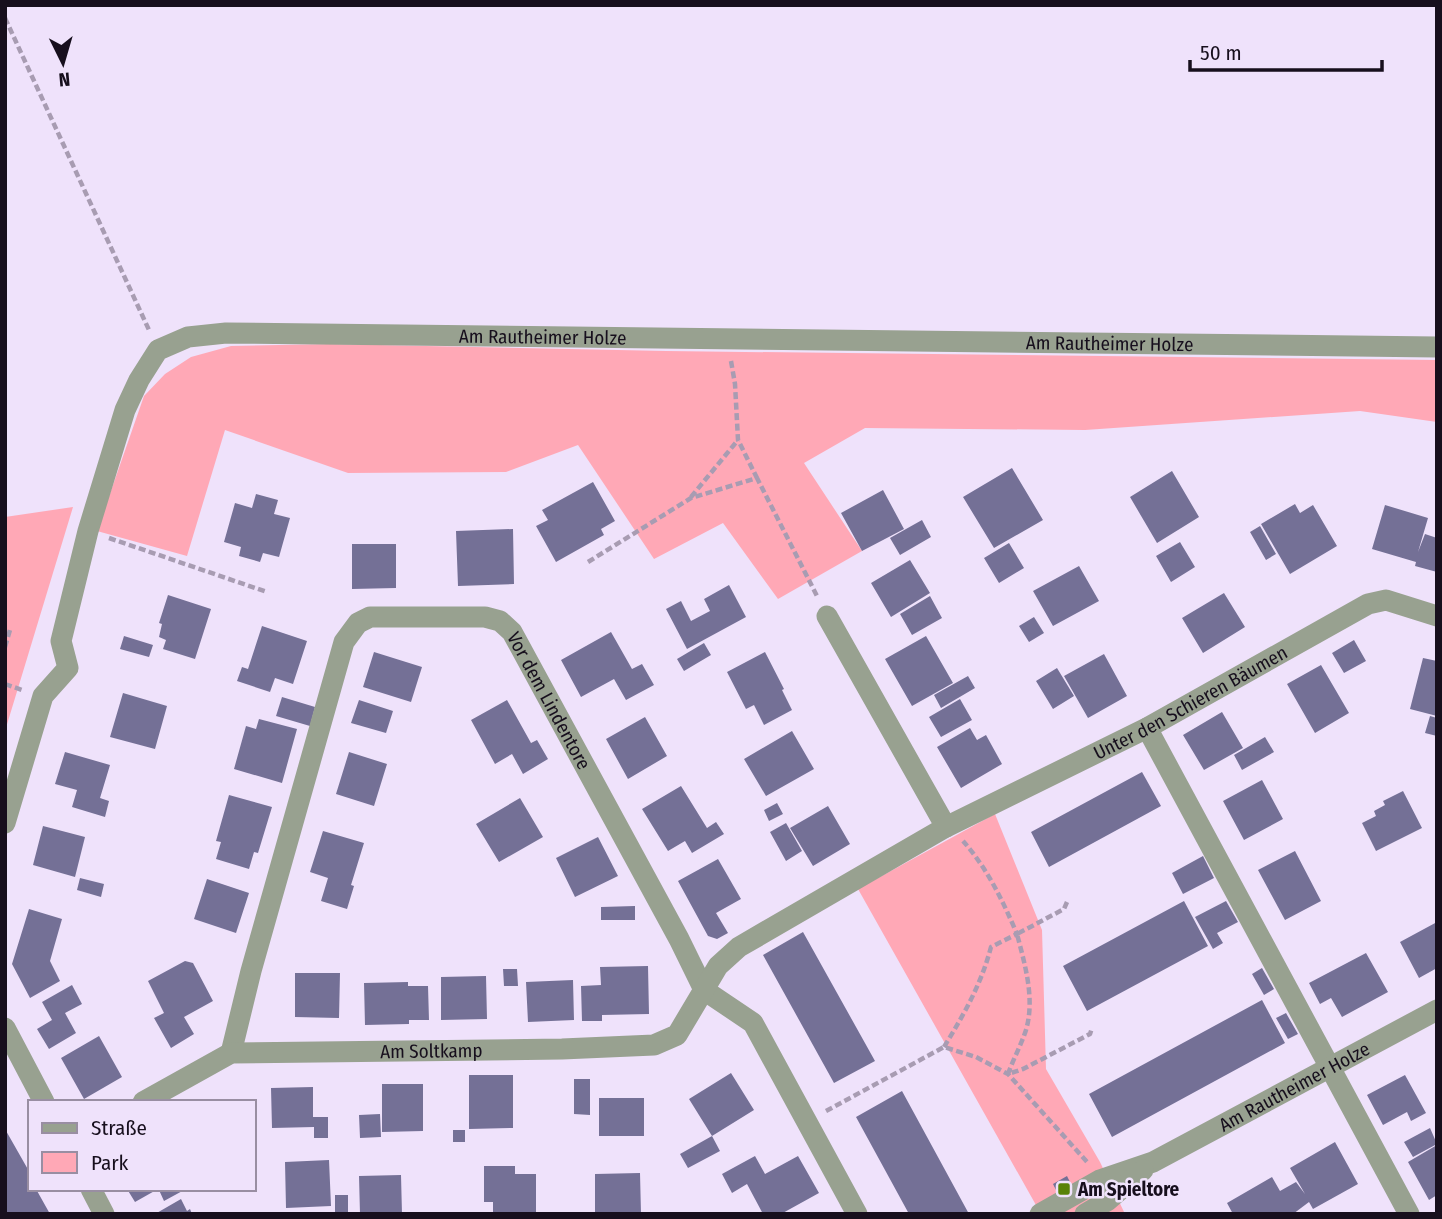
<svg xmlns="http://www.w3.org/2000/svg" width="1442" height="1219" font-family="'Fira Sans Condensed',sans-serif">
  <rect width="100%" height="100%" fill="#efe2fb"/>
  <path fill="#ffa8b6" d="M330 344 666 351 1437 360V422L1360 411 1085 430 865 428 804 463 862 551 778 599 723 523 654 559 578 445 506 472 348 473 225 430 187 556 97 531 144 396 165 374 191 357 231 346Z
    M73 507 5 731V517Z
    M995 814 1042 930 1046 1069 1100 1162 1125 1214H1041L858 889Z"/>
  <path fill="#747096" d="M1012 468 1043 520 994 548 963 497Z
    M1172 471 1199 517 1157 543 1130 497Z
    M593 482 615 521 601 529 604 535 556 562 536 526 548 520 542 510Z
    M883 490 904 529 862 551 841 513Z
    M256 494 278 500 274 514 290 518 279 557 263 553 260 562 239 556 241 547 224 542 235 503 252 508Z
    M1295 504 1300 513 1313 505 1337 546 1290 574 1261 524Z
    M1385 505 1428 518 1418 552 1425 534 1437 538V572L1415 566 1416 562 1372 549Z
    M922 520 931 537 900 555 890 538Z
    M1260 526 1276 554 1266 560 1250 532Z
    M513 529 514 584 458 586 456 531Z
    M1180 542 1195 567 1171 582 1156 556Z
    M1009 543 1024 568 999 583 984 558Z
    M352 544H396V588L352 589Z
    M910 560 930 593 891 617 871 583Z
    M1079 566 1099 601 1053 626 1033 591Z
    M729 585 746 617 687 649 666 609 681 601 691 621 710 611 704 599Z
    M1224 593 1245 627 1203 653 1182 618Z
    M168 595 211 609 195 659 163 649 166 640 159 637 162 624 159 623Z
    M930 596 942 618 912 635 900 614Z
    M1034 617 1044 633 1029 642 1019 626Z
    M262 626 307 641 293 684 275 678 270 692 237 681 242 667 248 669Z
    M611 632 632 669 642 664 654 685 626 700 614 679 581 697 561 660Z
    M124 636 153 645 149 657 120 649Z
    M926 636 953 683 912 706 885 659Z
    M1354 640 1366 661 1344 673 1332 653Z
    M704 643 711 655 684 671 677 659Z
    M374 652 422 667 411 702 363 687Z
    M765 652 784 689 782 690 792 710 764 725 754 705 746 709 727 672Z
    M1104 654 1127 696 1088 718 1064 676Z
    M1423 658 1437 661V716L1410 709Z
    M1321 665 1349 713 1315 733 1287 684Z
    M1057 668 1074 696 1053 709 1036 681Z
    M968 676 975 688 941 708 934 695Z
    M123 693 167 706 155 749 110 737Z
    M282 697 315 707 310 726 276 716Z
    M960 699 972 720 941 737 929 717Z
    M359 700 393 711 386 733 351 723Z
    M507 700 531 743 537 740 548 759 523 774 512 754 495 764 471 720Z
    M1222 712 1243 748 1204 770 1183 735Z
    M1430 716 1437 718V736L1425 733Z
    M645 717 667 756 628 779 606 739Z
    M259 719 297 729 282 783 234 769 246 726 256 729Z
    M970 728 977 740 986 735 1002 764 961 788 937 747Z
    M792 731 814 769 766 796 744 759Z
    M1265 737 1274 752 1242 770 1234 755Z
    M65 752 110 765 100 798 109 801 105 817 72 807 77 790 55 784Z
    M349 752 387 764 374 806 336 794Z
    M1142 772 1161 806 1049 867 1031 832Z
    M1262 780 1283 819 1244 840 1223 801Z
    M681 786 707 828 716 822 724 834 692 853 685 841 668 851 642 809Z
    M1403 791 1422 828 1376 851 1362 823 1376 816 1374 811 1385 805 1383 801Z
    M229 795 272 807 258 853 254 852 249 869 216 859 221 842 216 841Z
    M520 798 543 837 499 862 476 824Z
    M777 803 783 814 769 821 764 810Z
    M828 806 850 844 813 866 790 828Z
    M786 823 802 851 786 861 770 832Z
    M43 826 85 837 75 877 33 865Z
    M323 831 364 843 351 885 354 886 347 909 321 901 328 878 310 872Z
    M598 837 618 876 575 897 556 858Z
    M1295 851 1321 901 1285 920 1258 870Z
    M1203 856 1214 878 1183 894 1172 873Z
    M718 859 741 899 716 913 728 933 717 939 708 936 678 881Z
    M80 878 104 884 101 897 77 890Z
    M207 879 249 893 236 933 194 919Z
    M1184 901 1208 946 1087 1011 1063 966Z
    M1226 901 1238 922 1217 933 1223 943 1213 949 1195 917Z
    M635 906V920H601V907Z
    M29 909 62 919 50 961 60 981 30 998 12 964Z
    M1437 922V968L1419 978 1400 942Z
    M803 932 875 1061 834 1083 763 955Z
    M1366 953 1388 992 1342 1017 1331 998 1320 1004 1309 983Z
    M185 961 193 963 213 1001 184 1017 194 1034 171 1048 154 1018 164 1013 148 981Z
    M648 966 649 1014 602 1015V1021H582L581 986 601 985 600 967Z
    M1262 968 1274 989 1264 995 1252 974Z
    M503 969H517L518 986H504Z
    M295 973H340L339 1018 295 1017Z
    M486 976 487 1019 441 1020V977Z
    M573 980 574 1020 528 1022 526 982Z
    M408 982V986H428L429 1020H409V1024L365 1025 364 983Z
    M72 985 82 1004 65 1013 76 1033 49 1049 37 1029 52 1020 42 1002Z
    M1262 1000 1285 1043 1112 1137 1089 1094Z
    M1286 1013 1298 1034 1288 1039 1276 1018Z
    M99 1036 122 1077 84 1099 61 1058Z
    M731 1073 754 1110 712 1136 689 1099Z
    M469 1075H513V1128L469 1129Z
    M1405 1075 1426 1113 1411 1121 1407 1112 1383 1125 1367 1095Z
    M574 1079H590V1115L574 1114Z
    M382 1084H423V1131L382 1132Z
    M313 1087V1117H328V1138H314V1127L272 1128 271 1088Z
    M902 1091 914 1113 969 1214H909L891 1181 856 1117Z
    M599 1098H644V1136H599Z
    M380 1114 381 1137 360 1138 359 1115Z
    M1430 1128 1437 1144 1413 1157 1404 1142Z
    M5 1129 30 1173V1189H36L50 1214H5Z
    M453 1130H465V1142H453Z
    M712 1136 720 1151 688 1168 680 1154Z
    M1335 1142 1358 1184 1313 1209 1309 1202 1293 1214H1233L1227 1203 1272 1177 1280 1191 1296 1182 1305 1194 1290 1168Z
    M1437 1145V1195L1429 1200 1408 1162Z
    M755 1156 765 1174 798 1156 819 1193 781 1214H763L747 1184 732 1193 722 1174Z
    M329 1160 331 1206 286 1208 285 1162Z
    M484 1166H515V1174H536V1214H493V1202H484Z
    M640 1173 641 1214H595V1174Z
    M401 1175 402 1214H360L359 1176Z
    M1067 1176 1070 1182 1056 1190 1053 1184Z
    M127 1189H158L135 1202Z
    M160 1189H186L164 1201 159 1190Z
    M335 1195H348V1214H335Z
    M181 1199 187 1211 190 1209 192 1214H155Z"/>
  <g fill="none" stroke-linecap="round" stroke-linejoin="round">
    <path stroke="#a89cb2" stroke-width="4.5" stroke-dasharray="7 3.5" stroke-linecap="butt" d="M5 18 149 330
      M731 361 735 384 738 440 757 478
      M691 497 738 440
      M109 538 267 592
      M588 562 691 498 757 478 817 596
      M5 647 10 630
      M5 684 22 690
      M1067 902 1064 909 1017 934C1025 965 1036 1001 1025 1033 1020 1047 1013 1060 1008 1074L1023 1069 1090 1034 1092 1028
      M944 1047C964 1014 981 985 991 947L1017 934C1003 901 987 868 963 841
      M826 1111 944 1047 976 1057 1008 1074 1088 1163"/>
    <g stroke="#98a190" stroke-width="21">
      <path d="M827 616 946 827"/>
      <path d="M1147 728 1409 1214"/>
      <path id="s1" d="M5 823 43 696 68 668 61 641 88 531 125 410 139 380 158 350 188 337 226 333 1437 347"/>
      <path d="M5 1028 44 1102"/>
      <path id="s2" d="M231 1053 251 971 344 642 358 623 370 617H485L500 621 512 632 679 939 704 990 753 1023 857 1214"/>
      <path id="s3" d="M143 1102 231 1053 562 1049 654 1045 677 1035 718 966 739 947 946 827 1147 728 1368 604 1386 600 1437 616"/>
      <path d="M91 1189 104 1214"/>
    </g>
    <g stroke="#98a190" stroke-width="21">
      <path id="s4" d="M1040 1214 1100 1180 1153 1162 1437 1010"/>
      <path d="M1085 1214 1107 1201 1143 1170"/>
    </g>
  </g>
  <rect fill="#598209" stroke="#efe2fb" stroke-width="2.5" x="1057" y="1182" width="14" height="14" rx="3.5"/>
  <g text-anchor="middle" dominant-baseline="central" stroke-width="5" stroke-linejoin="round" paint-order="stroke">
    <g font-size="19" fill="#170f1d" stroke="#efe2fb">
      <text stroke="none"><textPath href="#s1" startOffset="894">Am Rautheimer Holze</textPath></text>
      <text stroke="none"><textPath href="#s1" startOffset="1461">Am Rautheimer Holze</textPath></text>
      <text stroke="none"><textPath href="#s2" startOffset="688">Vor dem Lindentore</textPath></text>
      <text stroke="none"><textPath href="#s3" startOffset="1171">Unter den Schieren Bäumen</textPath></text>
      <text stroke="none"><textPath href="#s3" startOffset="301">Am Soltkamp</textPath></text>
      <text stroke="none"><textPath href="#s4" startOffset="285">Am Rautheimer Holze</textPath></text>
    </g>
    <g font-size="19" font-weight="bold" fill="#170f1d" stroke="#efe2fb" text-anchor="start">
      <text x="1078" y="1189">Am Spieltore</text>
    </g>
  </g>
  <rect width="1442" height="1219" fill="none" stroke="#170f1d" stroke-width="14"/>
  <rect x="28" y="1100" width="228" height="91" fill="#efe2fb" stroke="#998ea2" stroke-width="2"/>
  <rect x="42" y="1123" width="35" height="10" fill="#98a190" stroke="#998ea2" stroke-width="2"/>
  <text x="91" y="1135" font-size="21" fill="#170f1d">Straße</text>
  <rect x="42" y="1152" width="35" height="21" fill="#ffa8b6" stroke="#998ea2" stroke-width="2"/>
  <text x="91" y="1170" font-size="21" fill="#170f1d">Park</text>
  <g transform="translate(63 63) rotate(175)" stroke="#efe2fb" stroke-width="5" paint-order="stroke">
  <path d="M0-5L12 26L0 18L-12 26Z" fill="#170f1d"/>
  <text y="-10" font-size="19" font-weight="bold" text-anchor="middle" fill="#170f1d">N</text>
  </g>
  <path d="M1190 60v10h192v-10" fill="none" stroke="#170f1d" stroke-width="3.5"/>
  <text x="1200" y="60" font-size="21" fill="#170f1d" stroke="#efe2fb" stroke-width="5" paint-order="stroke">50 m</text>
</svg>
